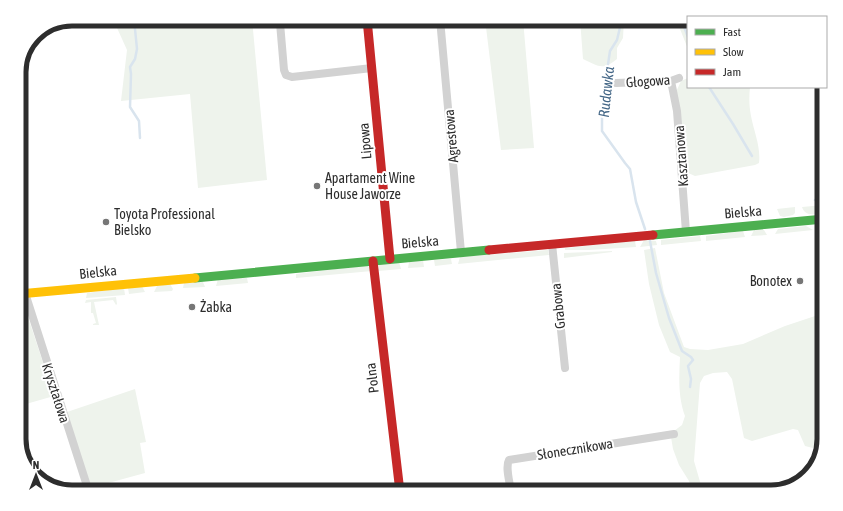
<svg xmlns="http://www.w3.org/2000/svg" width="843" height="511" font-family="'Asap Condensed',sans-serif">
  <rect width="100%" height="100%" fill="#fff"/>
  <path fill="#eef3ec" d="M113 19H252L267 180 198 188 190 94 121 101 127 50Z
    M485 19H523L534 148 501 150Z
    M580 19H624L623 38 617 48V59C603 71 598 66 583 59Z
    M676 19H687L688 23V49Z
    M688 78V87H750C749 97 749 106 751 116 754 132 761 147 759 163L755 165 695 176 686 172 684 166 676 92 681 81Z
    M824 205V214C815 214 805 217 802 207Z
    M795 207V213L793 215 784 217 780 216 777 209Z
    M806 226 813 230 775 234 778 229Z
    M754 230H764L767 235 751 236Z
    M743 231 745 237 706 241V236Z
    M700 236 701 241 661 245V240Z
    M644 240 656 241 657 245 640 247Z
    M635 241 636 247 589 250H565V248Z
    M655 248 664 293 684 347 690 349 708 350 743 344 785 326 824 313V439L821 450 805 446 798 430 793 429 752 441 744 438 732 379 727 372 713 373 704 376 700 383 694 461 703 492H692L689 481 679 465 673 449 671 437 674 431 682 425 685 416C678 397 679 377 680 357L670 352 659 325 649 284 644 250Z
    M548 250 549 255 458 264 460 257Z
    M612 251V252L564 258V253Z
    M451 259 452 264 435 266 434 260Z
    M423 260 424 267 408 268 409 262Z
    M399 262 401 269 378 271 379 264Z
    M367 265 372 271 296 278V274Z
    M247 278 248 283 216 286 218 279Z
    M203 282 205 287 183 288 184 283Z
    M170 284 173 289 172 291 154 292 157 286Z
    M142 286 145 292 129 294 128 288Z
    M124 288 125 295 86 298 87 293Z
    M116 297 117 304 116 305 113 300 94 302 99 325H93V324L96 323 93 313H91V302L85 303 86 300Z
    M19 303 24 305 54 396 19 406Z
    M135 389 146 442 140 443 145 473 90 488 67 412Z"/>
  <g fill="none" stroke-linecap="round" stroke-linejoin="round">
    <path stroke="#d9e4ee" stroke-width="2.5" d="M134 19 137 49 135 59 130 67 131 74 130 107 139 121 140 138
      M622 19 617 40 610 51 602 104V131L625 163 630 169 636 202 645 229
      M681 19 688 37
      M709 87 733 124 752 156
      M815 200 824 202
      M650 241 656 273 669 318 682 351 691 357 693 360 688 366 691 379 690 387"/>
    <path stroke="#d2d2d2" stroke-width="8" d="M283 19 280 23 284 70 286 75 292 77 372 68
      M440 19 461 252
      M671 81 677 111 686 232
      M616 83 671 81 679 78
      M552 244 565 368
      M25 293 89 492
      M511 492C510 483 505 467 509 460L674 434"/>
    <path stroke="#4caf50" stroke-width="9" d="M653 235 824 219
      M195 278 489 250"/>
    <path stroke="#ffc107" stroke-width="9" d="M19 294 195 278"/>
    <path stroke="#c62828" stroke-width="9" d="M367 19 390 259
      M489 250 653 235
      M373 261 400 492"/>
  </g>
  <g fill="#767676" stroke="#fff" stroke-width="1.5">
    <circle cx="317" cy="186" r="4"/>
    <circle cx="106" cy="222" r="4"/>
    <circle cx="800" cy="281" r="4"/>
    <circle cx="192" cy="307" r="4"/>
  </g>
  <g text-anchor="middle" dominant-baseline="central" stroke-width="4" stroke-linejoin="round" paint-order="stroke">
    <g font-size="14" fill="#2d2d2d" stroke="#fff">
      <text transform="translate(648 81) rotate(-4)">Głogowa</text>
      <text transform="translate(451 136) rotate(-95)">Agrestowa</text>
      <text transform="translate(365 141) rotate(-95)">Lipowa</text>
      <text transform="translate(681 156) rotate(-94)">Kasztanowa</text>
      <text transform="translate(743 212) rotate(-5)">Bielska</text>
      <text transform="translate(420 242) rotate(-5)">Bielska</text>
      <text transform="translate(98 272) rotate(-6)">Bielska</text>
      <text transform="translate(558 306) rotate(-96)">Grabowa</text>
      <text transform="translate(372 378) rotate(-97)">Polna</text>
      <text transform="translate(56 393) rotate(72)">Kryształowa</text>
      <text transform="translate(575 449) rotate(-9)">Słonecznikowa</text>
    </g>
    <g font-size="14" fill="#2d2d2d" stroke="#fff" text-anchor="start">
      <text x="325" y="178">Apartament Wine<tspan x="325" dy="16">House Jaworze</tspan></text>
      <text x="114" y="214">Toyota Professional<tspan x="114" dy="16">Bielsko</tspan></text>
      <text x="792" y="281" text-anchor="end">Bonotex</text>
      <text x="200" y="307">Żabka</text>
    </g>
    <g font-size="15" font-style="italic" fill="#436686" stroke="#fff">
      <text transform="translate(606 92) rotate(-84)">Rudawka</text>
    </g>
  </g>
  <path d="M0 0H843V511H0ZM72 26H771A46 46 0 0 1 817 72V439A46 46 0 0 1 771 485H72A46 46 0 0 1 26 439V72A46 46 0 0 1 72 26Z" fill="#fff" fill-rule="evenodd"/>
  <path fill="none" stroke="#2d2d2d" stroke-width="5" d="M72 26H771A46 46 0 0 1 817 72V439A46 46 0 0 1 771 485H72A46 46 0 0 1 26 439V72A46 46 0 0 1 72 26Z"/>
  <rect x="687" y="16" width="140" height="72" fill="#ffffff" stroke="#ababab"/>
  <rect x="695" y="29" width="20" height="6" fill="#4caf50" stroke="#ababab"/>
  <text x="723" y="36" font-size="12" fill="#2d2d2d">Fast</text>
  <rect x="695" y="49" width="20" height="6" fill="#ffc107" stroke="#ababab"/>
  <text x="723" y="56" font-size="12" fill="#2d2d2d">Slow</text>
  <rect x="695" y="69" width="20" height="6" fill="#c62828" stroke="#ababab"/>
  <text x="723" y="76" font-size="12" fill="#2d2d2d">Jam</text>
  <g transform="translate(36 475)" stroke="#ffffff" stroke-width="3" paint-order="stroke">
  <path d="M0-3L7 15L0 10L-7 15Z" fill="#2d2d2d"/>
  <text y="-6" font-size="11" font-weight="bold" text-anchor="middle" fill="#2d2d2d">N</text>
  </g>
</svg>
